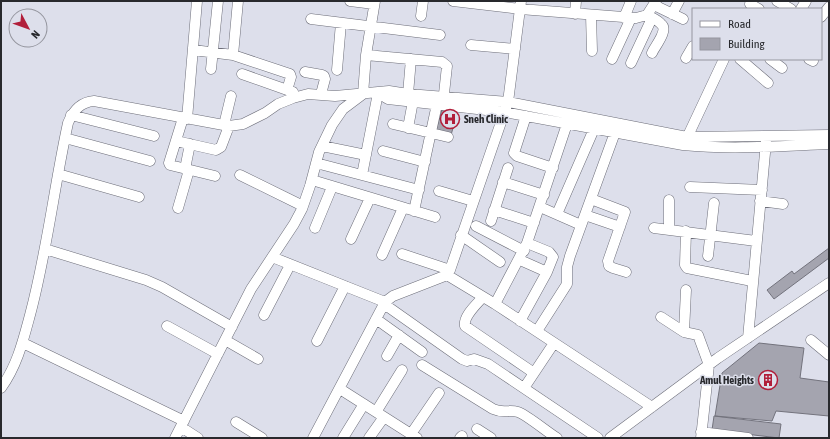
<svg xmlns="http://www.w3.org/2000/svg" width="830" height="439" font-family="'Asap Condensed',sans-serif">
  <rect width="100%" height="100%" fill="#dddfeb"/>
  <path fill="#a4a4af" stroke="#73737d" d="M442 110 457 114 451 135 436 130Z
    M829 248V258L774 299 767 290 792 271 794 274Z
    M759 343 804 348 800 378 829 382V416L776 411 772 421 715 416 722 373Z
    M714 416 781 424 779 438 712 430Z"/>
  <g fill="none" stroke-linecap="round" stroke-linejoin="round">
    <defs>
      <path id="minor" d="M350 1 374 4
        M453 1 520 9 636 18 647 15 656 1
        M777 1 791 9
        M750 4 759 9
        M654 5 683 19
        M801 9 806 1
        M575 14 576 1
        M672 14 679 1
        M591 15 592 51
        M647 15C652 18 658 20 661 24 669 30 655 46 652 53
        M421 16 423 1
        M821 17 829 7
        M624 18 631 1
        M311 19 440 35
        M471 45 515 49
        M193 50 233 55 290 74 291 77 287 90
        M233 55 238 1
        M366 55 442 62 447 66 443 103
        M686 58 693 46
        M612 59 631 18
        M740 59 768 83
        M770 59 782 68
        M809 59 813 61
        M631 63 652 18
        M211 69 218 1
        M337 70 341 23
        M305 72 322 75 324 76 325 79 321 94
        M242 74 293 92
        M378 93 388 99 504 112 683 145C732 150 780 146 829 144
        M408 94 411 59
        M71 115 154 136
        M526 116 514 153 517 156 553 168
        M183 118 169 163 170 165 215 176
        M187 119 197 1
        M393 124 448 137
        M224 125 231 96
        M408 128 413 101
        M65 138 150 161
        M176 141 216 150 221 147 229 126
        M685 142 724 59
        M322 146 366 155
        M383 151 425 162
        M316 163 419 190
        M185 169 190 144
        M58 174 139 197
        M240 175 303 206
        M362 175 378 93
        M312 180 435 217
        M503 182 544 195
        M690 187 762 190
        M439 191 473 201
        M591 199 625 212 608 261 609 266 613 268 626 272
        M669 200V229
        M760 201 783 204
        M540 207 581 225
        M178 208 189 170
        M494 210 534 223
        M414 211 437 104
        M557 214 594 129
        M585 215 620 227
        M491 221 508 168
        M476 226 524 251
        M315 228 332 187
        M654 228 756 241
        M686 231 685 265 687 268 752 281
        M461 235 500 262
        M351 239 370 198
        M45 249 146 280 162 287 232 327
        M402 254 450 270
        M382 255 403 208
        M708 256 714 203
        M272 257 385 302
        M520 260 547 272
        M447 275 495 304 652 407
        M483 297C477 304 463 316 465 326L534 373
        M384 304 462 359 467 361 474 359 488 364 598 438
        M495 304 527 243 569 118
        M264 315 290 265
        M661 317 684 332 698 335 709 365 701 438
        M376 319 422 352
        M520 321 547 272 553 257 549 252 527 243
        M167 326 218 354
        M537 331 567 284V267L570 256 617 127
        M684 332 686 290
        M748 338 766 142
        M225 340 258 359
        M811 340 829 355
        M317 341 345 286
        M23 343 184 421
        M387 356 399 335
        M422 365 493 409C504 414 508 409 518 412 527 415 547 432 557 438
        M1 388C17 366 23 341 30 315 47 252 54 187 68 123 73 111 80 102 94 101L229 126 243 124 265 113 278 104 293 98 308 94 335 96 389 91 408 94 508 102 687 137 829 135
        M524 388 554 343
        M340 389 417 438
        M376 412 402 370
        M236 422 262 438
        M181 427 198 438
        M477 429 491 438
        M701 432 748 438
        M411 434 439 393
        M175 438 251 289 294 224 302 209 310 186 319 152 332 125 343 109 363 94 366 55 375 1
        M313 438 385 302 393 296 447 275 450 270 508 102 521 1
        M343 438 364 404
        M369 438 384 417
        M460 438 462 436
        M610 438 718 358 829 283"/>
    </defs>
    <use href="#minor" stroke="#6d6e79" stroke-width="11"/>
    <use href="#minor" stroke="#fff" stroke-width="10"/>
  </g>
  <defs>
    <symbol id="hospital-ring" viewBox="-11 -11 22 22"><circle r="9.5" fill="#dddfeb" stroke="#b11e3a" stroke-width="1.5"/><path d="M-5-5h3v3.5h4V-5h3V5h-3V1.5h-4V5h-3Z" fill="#b11e3a"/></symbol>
    <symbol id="building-ring" viewBox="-11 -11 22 22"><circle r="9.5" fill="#dddfeb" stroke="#b11e3a" stroke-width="1.5"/><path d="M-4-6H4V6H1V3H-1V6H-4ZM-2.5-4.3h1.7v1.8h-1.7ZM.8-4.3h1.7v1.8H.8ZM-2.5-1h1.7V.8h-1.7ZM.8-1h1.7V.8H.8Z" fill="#b11e3a"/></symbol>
  </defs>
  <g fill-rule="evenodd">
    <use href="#hospital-ring" x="439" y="108" width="22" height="22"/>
    <use href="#building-ring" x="757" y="369" width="22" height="22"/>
  </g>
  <g text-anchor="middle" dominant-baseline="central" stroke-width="3" stroke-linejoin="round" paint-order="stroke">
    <g font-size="11" font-weight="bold" fill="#28292d" stroke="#dddfeb" text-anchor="start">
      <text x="464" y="119">Sneh Clinic</text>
      <text x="754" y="380" text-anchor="end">Amul Heights</text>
    </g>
  </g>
  <rect width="830" height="439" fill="none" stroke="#28292d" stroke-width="4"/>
  <rect x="692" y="8" width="130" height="52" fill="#dddfeb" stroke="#95969f"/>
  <rect x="700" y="21" width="20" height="6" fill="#ffffff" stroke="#95969f"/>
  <text x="728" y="28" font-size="12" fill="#28292d">Road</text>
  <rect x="700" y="38" width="20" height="12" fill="#a4a4af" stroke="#95969f"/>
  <text x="728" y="48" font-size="12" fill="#28292d">Building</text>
  <g transform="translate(28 28) rotate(131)"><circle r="19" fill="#dddfeb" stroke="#95969f"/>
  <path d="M0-3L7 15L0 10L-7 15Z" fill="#b11e3a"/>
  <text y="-6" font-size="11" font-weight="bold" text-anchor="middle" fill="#28292d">N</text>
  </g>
</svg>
